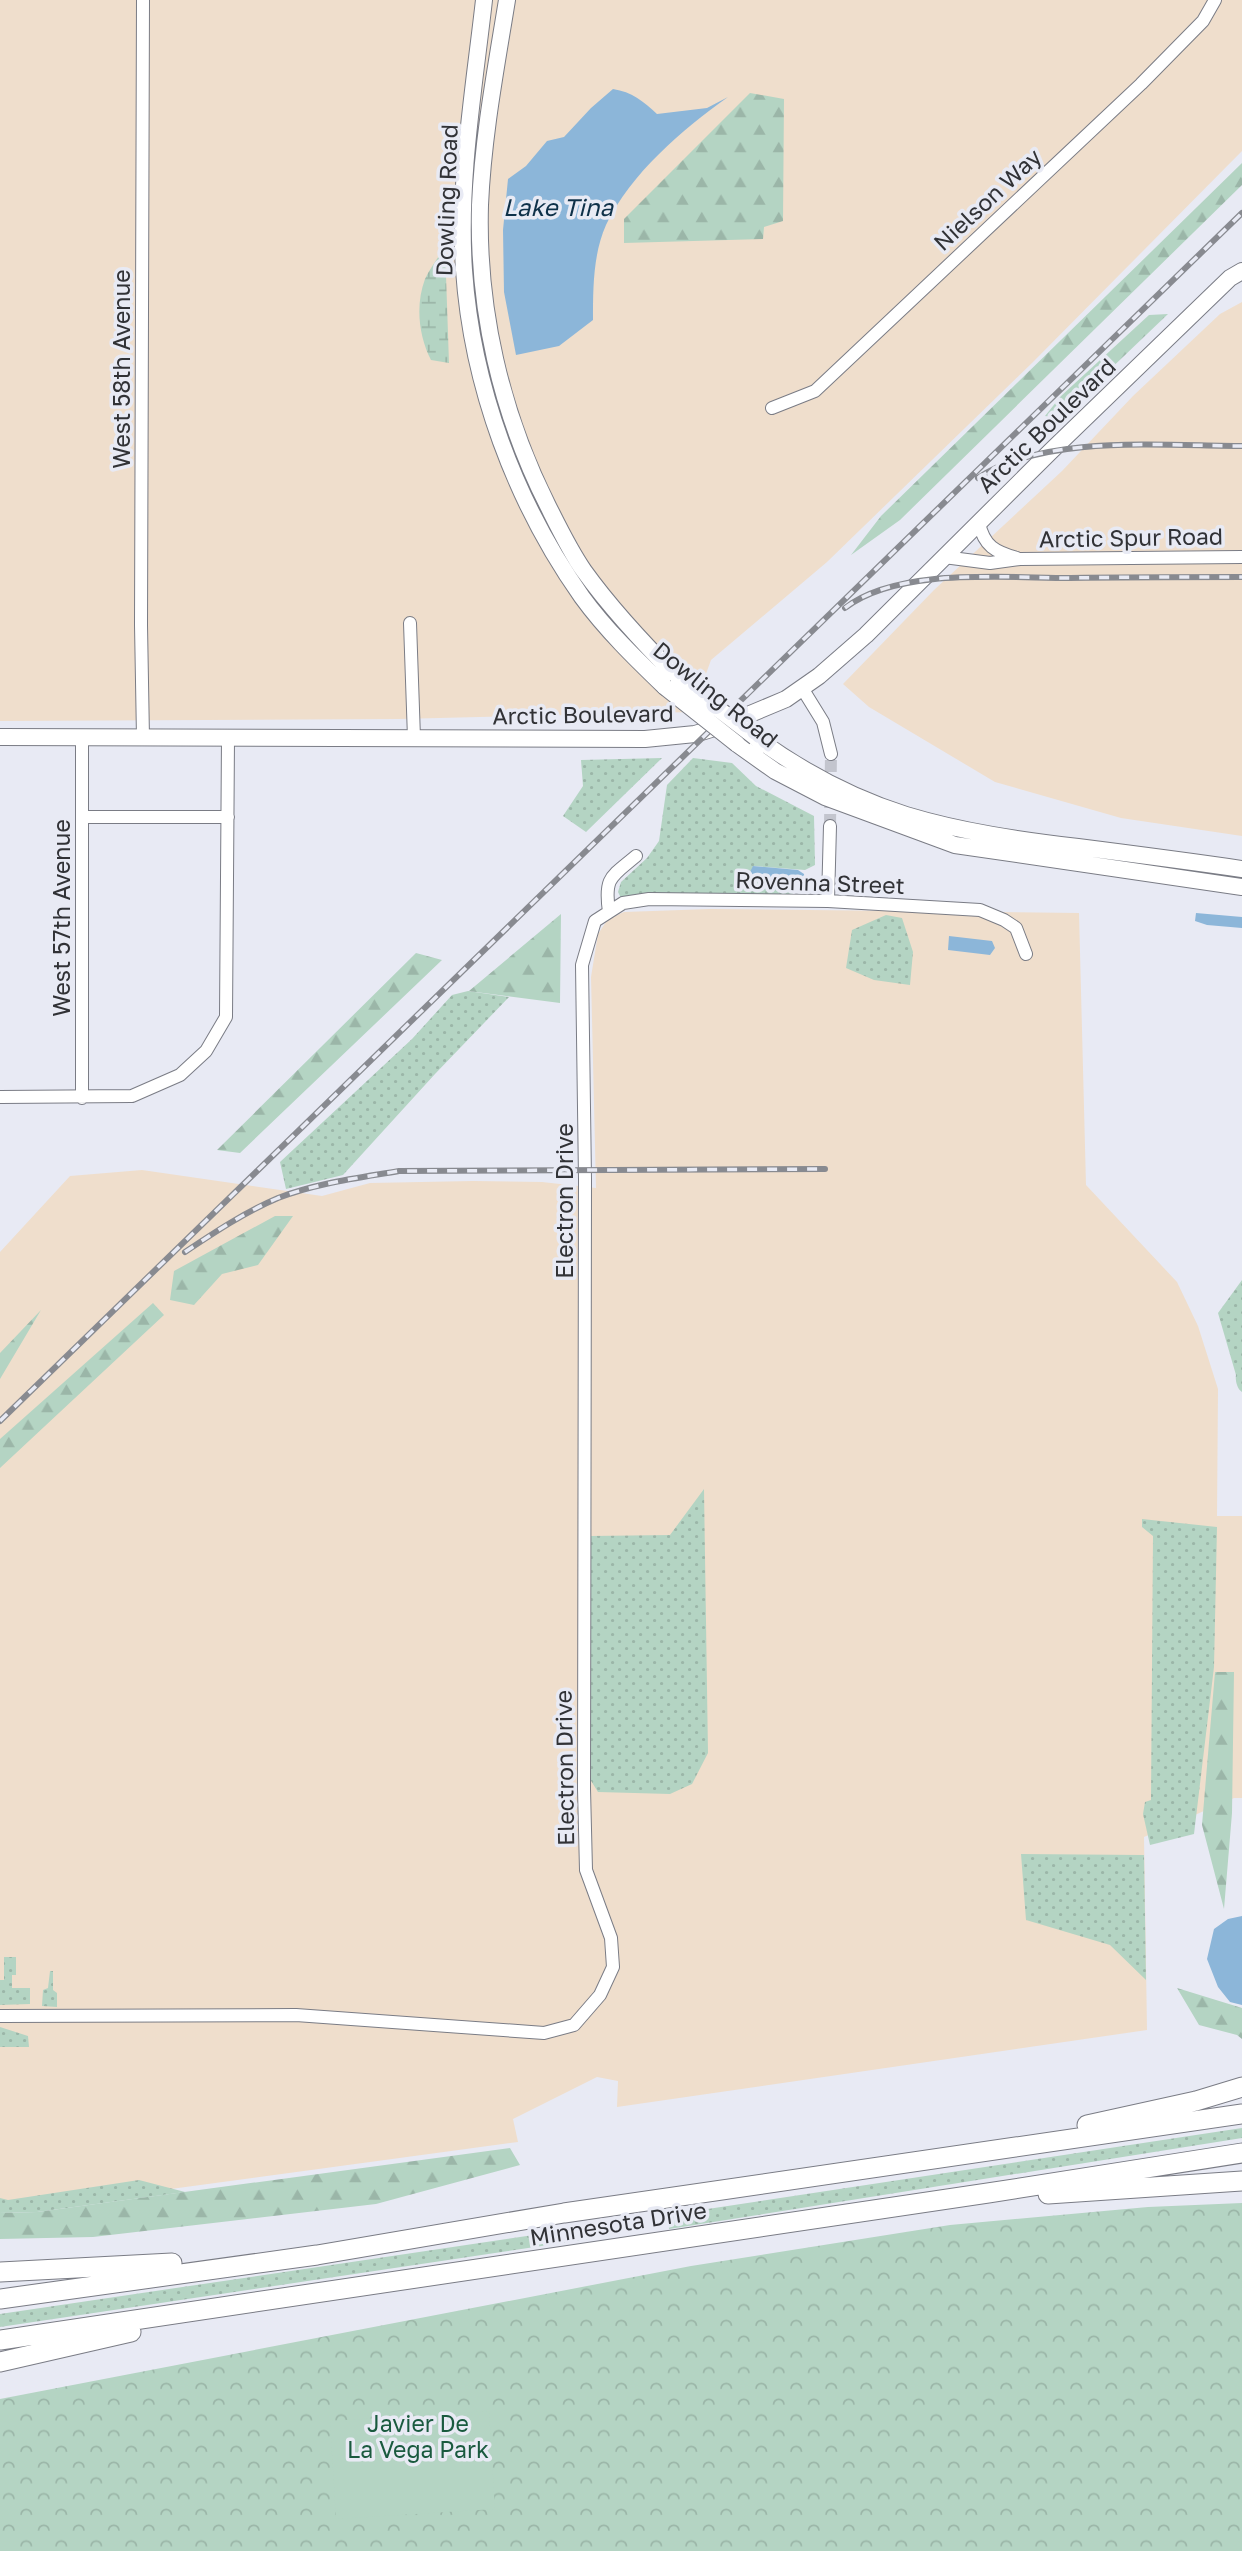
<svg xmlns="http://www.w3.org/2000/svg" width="1242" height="2551" font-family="'Golos Text',sans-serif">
  <defs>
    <pattern id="grass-dots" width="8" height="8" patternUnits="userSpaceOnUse" patternTransform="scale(1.75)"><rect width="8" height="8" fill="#b4d4c3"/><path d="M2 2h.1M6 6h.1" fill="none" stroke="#9bb6a8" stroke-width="1.8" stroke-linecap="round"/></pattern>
    <pattern id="forest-firs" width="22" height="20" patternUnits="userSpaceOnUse" patternTransform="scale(1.75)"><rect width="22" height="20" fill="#b4d4c3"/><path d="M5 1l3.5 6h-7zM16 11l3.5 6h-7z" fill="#9bb6a8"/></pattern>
    <pattern id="wetland-marsh" width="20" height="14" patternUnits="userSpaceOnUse" patternTransform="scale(1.75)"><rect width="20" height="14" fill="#b4d4c3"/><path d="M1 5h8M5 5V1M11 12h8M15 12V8" fill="none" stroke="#9bb6a8"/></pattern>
    <pattern id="park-crowns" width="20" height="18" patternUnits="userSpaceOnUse" patternTransform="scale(1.75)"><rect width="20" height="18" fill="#b4d4c3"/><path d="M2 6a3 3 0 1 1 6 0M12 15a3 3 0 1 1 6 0" fill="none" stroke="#9bb6a8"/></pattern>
  </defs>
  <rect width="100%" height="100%" fill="#e8eaf4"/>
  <path fill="#efdecc" d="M0 0H1242V151L1033 362 827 562 711 660 692 712 399 719 0 721Z
    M1242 302V836L1121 818 995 782 869 707 843 684 934 590 1062 471 1133 396 1220 314Z
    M710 909 1079 913 1086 1185 1177 1282 1198 1326 1218 1389 1217 1516H1242V1798H1234L1144 1837 1147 2030 617 2107 618 2081 597 2077 513 2119 518 2142 0 2212V1252L70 1176 142 1170 322 1196 370 1183 473 1181 542 1182 596 1188 591 977 598 934 608 919 624 912Z"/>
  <path fill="url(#grass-dots)" d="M662 758 586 832 563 816 583 786 581 760Z
    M693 758 732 763 756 786 814 816 815 865 805 870 753 866V879L793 888V896L649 893 636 897 621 898 618 892 621 882 647 858 659 841 667 785Z
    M886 915 902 918 913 952 910 985 874 980 846 968 852 930Z
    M468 991 509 997 435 1074 343 1175 286 1189 280 1162 412 1039 452 995Z
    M1242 1280V1392C1237 1389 1235 1380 1236 1375L1218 1313Z
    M704 1489 708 1753 692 1784 670 1794 598 1792 588 1776 590 1536 670 1535Z
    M1142 1519 1217 1527 1214 1667 1194 1834 1150 1845 1143 1814 1145 1802 1151 1800 1153 1536 1142 1527Z
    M1021 1854 1144 1855 1146 1980 1110 1945 1026 1920Z
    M4 1957H16V1975H12V1988H30V2004L0 2005V1980H4Z
    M50 1971H53V1990L57 1993V2007L42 2006 43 1990 48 1988Z
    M0 2027 28 2036 29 2047H0Z
    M1242 2128V2138L669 2229 668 2215Z
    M139 2180 185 2192 37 2212 0 2213V2198L8 2200Z
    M595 2226V2238L0 2327V2314Z"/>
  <path fill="url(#forest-firs)" d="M750 93 784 99 783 221 764 227 763 239 624 243V219Z
    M1242 163V185L900 520 851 555 881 516Z
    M1168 314 1058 419 1045 416 1061 396 1149 315Z
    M561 914 560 1003 468 991H469Z
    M416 953 442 960 240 1153 217 1150Z
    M275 1216H293L258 1265 222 1274 194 1305 170 1300 174 1271Z
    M153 1303 164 1315 0 1468V1439Z
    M41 1310 0 1379V1353Z
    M1215 1672H1234L1232 1813 1224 1909 1202 1825Z
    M1177 1988 1242 2008V2039L1237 2035 1199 2025Z
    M510 2148 520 2165 376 2204 93 2237 0 2239V2213L37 2212Z"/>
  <path fill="url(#wetland-marsh)" d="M445 246 449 363 431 360C419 336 415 306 425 279 430 268 439 257 445 246Z"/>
  <path fill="url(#park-crowns)" d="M1242 2203V2551H0V2399L691 2266 950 2225 1148 2207Z"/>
  <path fill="#b4d4c3" d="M489 2411 495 2509 336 2519 330 2421Z"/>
  <path fill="#8cb6d9" d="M613 89C632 92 643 101 657 114L707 108 728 97C682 130 631 173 606 225 593 254 593 289 593 320L559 346 516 355 504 292 503 230 508 179 526 166 547 141 564 137 591 108Z
    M753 866 798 870 804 874 805 885 793 888 753 879 750 872Z
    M1196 913 1242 917V928L1207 925 1195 921Z
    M949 936 992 941 995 948 990 955 948 950Z
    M1242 1916V2005L1230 2002 1218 1987 1207 1959 1214 1929 1228 1919Z"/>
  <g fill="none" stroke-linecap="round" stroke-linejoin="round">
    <path stroke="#c3c5ce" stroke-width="12" stroke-dasharray="12 6" stroke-linecap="butt" d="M830 826 831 754"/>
    <defs>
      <path id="minor" d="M143 0 141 625 143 738
        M772 408 815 391 1141 84 1203 21 1215 0
        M979 523C984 546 995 552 1017 558
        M944 557 990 563 1020 559 1242 557
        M410 623 414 738
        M802 688 823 722 831 754
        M82 738V1098
        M82 817H228
        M828 901 830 826
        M609 912C604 877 611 877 636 856
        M0 1097 132 1096 180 1075 206 1051 226 1017 228 739
        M0 2016 296 2015 544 2033 574 2025 600 1995 613 1967 611 1938 586 1870 584 1789 585 1179 582 965 595 921 623 903 649 899 828 901 980 910 1004 920 1016 928 1026 954"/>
      <path id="major" d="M484 0C474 89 458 181 464 270 472 386 515 502 582 597 606 630 636 659 665 687
        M507 0C496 68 483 136 480 205 477 309 501 413 548 506 559 528 570 551 584 571 612 610 644 644 678 678
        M0 737 645 739 695 734 724 725 786 699 819 676 866 635 1051 451 1230 278 1242 271
        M755 737C800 770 852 798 906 815 962 832 1020 840 1078 847 1133 854 1187 861 1242 869
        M737 744 775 771 825 797 955 845 1242 887"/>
      <path id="highway" d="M1087 2125 1196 2101 1242 2087
        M1048 2194 1242 2181
        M0 2272 172 2263
        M0 2299 317 2255 564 2213 1242 2114
        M0 2340 988 2193 1242 2153
        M0 2362 131 2332"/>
    </defs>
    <use href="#minor" stroke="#7a7c85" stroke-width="14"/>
    <use href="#major" stroke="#7a7c85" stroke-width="18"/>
    <use href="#highway" stroke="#7a7c85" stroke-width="21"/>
    <use href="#minor" stroke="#fff" stroke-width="12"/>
    <use href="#major" stroke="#fff" stroke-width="16"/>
    <use href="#highway" stroke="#fff" stroke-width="19"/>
    <defs>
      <path id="rail" d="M978 478C1044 434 1165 446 1242 446
        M845 608C898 567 1005 578 1070 578 1127 577 1185 577 1242 577
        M185 1252C215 1232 245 1212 278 1198 317 1183 358 1178 399 1171L825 1169
        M0 1421 1242 213"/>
    </defs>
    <use href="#rail" stroke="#888a90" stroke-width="6"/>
    <use href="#rail" stroke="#e8eaf4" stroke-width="3.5" stroke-dasharray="10" stroke-linecap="butt"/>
    <defs>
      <path id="major-bridge" d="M678 678 755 737
        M665 687 737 744"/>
    </defs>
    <use href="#major-bridge" stroke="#7a7c85" stroke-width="18" stroke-linecap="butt"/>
    <use href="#major-bridge" stroke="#fff" stroke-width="16"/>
  </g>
  <g text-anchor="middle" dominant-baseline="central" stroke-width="7" stroke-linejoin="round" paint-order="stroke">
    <g font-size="23" fill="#313236" stroke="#e8eaf4">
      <text transform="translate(987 199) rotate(-43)">Nielson Way</text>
      <text transform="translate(446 200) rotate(-88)">Dowling Road</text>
      <text transform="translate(121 369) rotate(-90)">West 58th Avenue</text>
      <text transform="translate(1046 425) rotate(-44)">Arctic Boulevard</text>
      <text transform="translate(1131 537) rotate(-1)">Arctic Spur Road</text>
      <text transform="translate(716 694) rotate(39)">Dowling Road</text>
      <text transform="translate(583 714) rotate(-1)">Arctic Boulevard</text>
      <text transform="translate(820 882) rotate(2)">Rovenna Street</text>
      <text transform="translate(61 918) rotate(-90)">West 57th Avenue</text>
      <text transform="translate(564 1201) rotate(-90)">Electron Drive</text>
      <text transform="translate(564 1768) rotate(-91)">Electron Drive</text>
      <text transform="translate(618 2223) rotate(-9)">Minnesota Drive</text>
    </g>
    <g font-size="23" fill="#1a5a3f" stroke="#e8eaf4">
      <text x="418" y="2423">Javier De<tspan x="418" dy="26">La Vega Park</tspan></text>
    </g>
    <g font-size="24" font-style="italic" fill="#0f3149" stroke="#e8eaf4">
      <text x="558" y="206">Lake Tina</text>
    </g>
  </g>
</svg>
